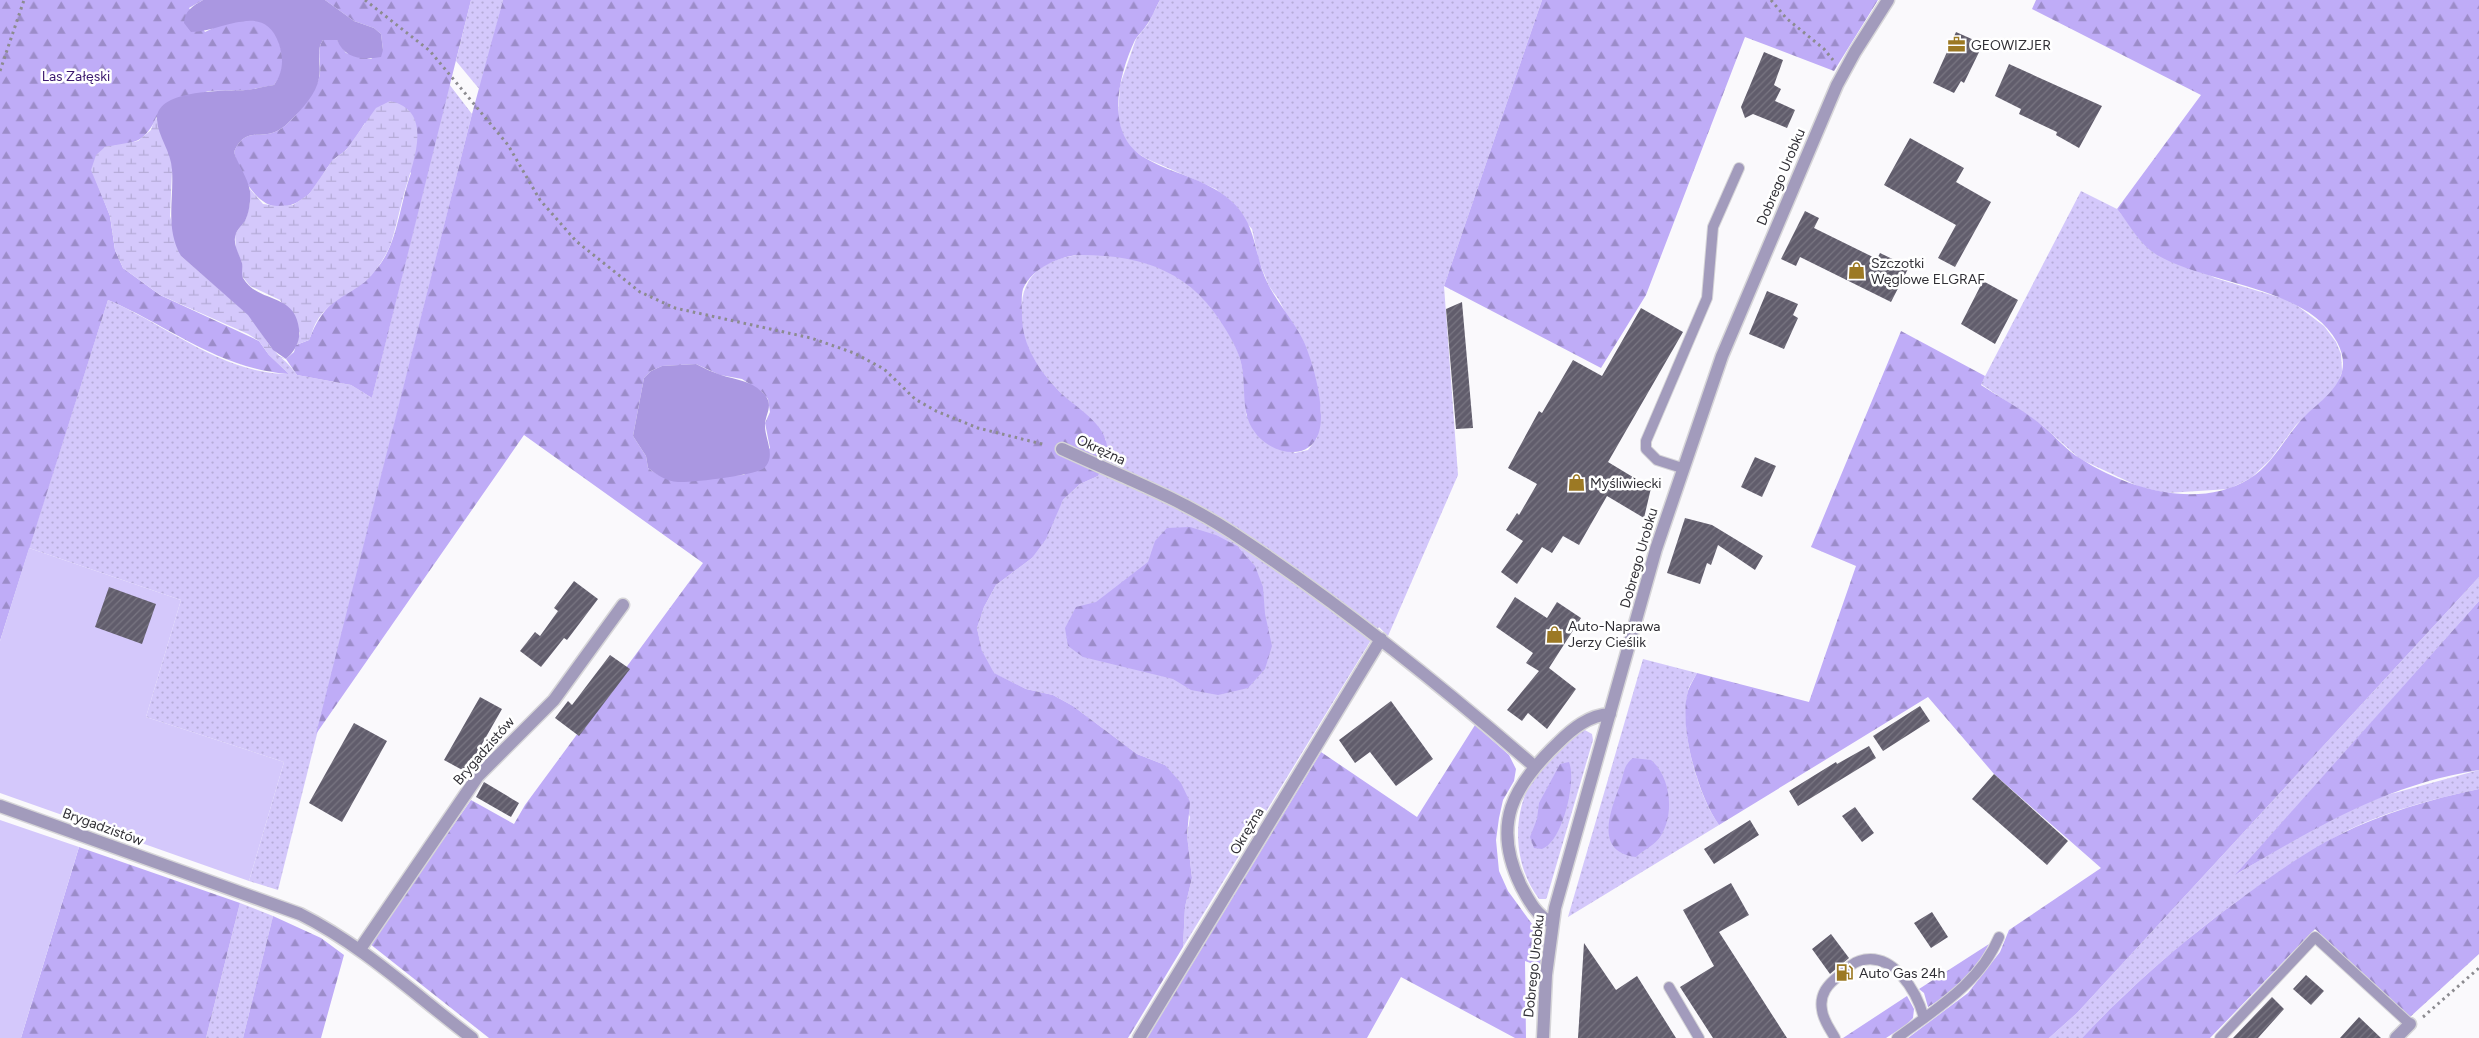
<svg xmlns="http://www.w3.org/2000/svg" width="2479" height="1038" font-family="Figtree,sans-serif">
  <defs>
    <pattern id="grass-dots" width="8" height="8" patternUnits="userSpaceOnUse" patternTransform="scale(1.25)"><rect width="8" height="8" fill="#d4c8fb"/><path d="M2 2h.1M6 6h.1" fill="none" stroke="#b6acd8" stroke-width="1.8" stroke-linecap="round"/></pattern>
    <pattern id="forest-firs" width="22" height="20" patternUnits="userSpaceOnUse" patternTransform="scale(1.25)"><rect width="22" height="20" fill="#bfacf7"/><path d="M5 1l3.5 6h-7zM16 11l3.5 6h-7z" fill="#9c8cc9"/></pattern>
    <pattern id="wetland-marsh" width="20" height="14" patternUnits="userSpaceOnUse" patternTransform="scale(1.25)"><rect width="20" height="14" fill="#d4c8fb"/><path d="M1 5h8M5 5V1M11 12h8M15 12V8" fill="none" stroke="#b6acd8"/></pattern>
    <pattern id="building-hatch" width="6" height="6" patternUnits="userSpaceOnUse" patternTransform="scale(1.25)"><rect width="6" height="6" fill="#615d6c"/><path d="M-1 1l2-2M0 6l6-6M5 7l2-2" fill="none" stroke="#797682"/></pattern>
  </defs>
  <rect width="100%" height="100%" fill="#faf9fc"/>
  <path fill="url(#grass-dots)" d="M471 0H503L480 90 456 61Z
    M1160 0H1542L1444 286 1458 475 1388 636 1379 627 1183 947 1185 907 1192 878 1187 835 1190 817 1165 765 1137 754 1073 706 1053 695 1026 689 993 673 982 652 977 628 984 607 996 585 1032 558 1063 500 1080 484 1098 476 1106 440C1094 419 1076 409 1059 391 1044 375 1029 356 1023 335 1020 326 1021 314 1022 304 1026 239 1126 249 1167 271 1199 288 1224 318 1238 352 1245 372 1245 395 1246 415L1295 453 1308 450 1317 438 1321 411 1318 394 1311 363 1279 300 1269 286 1259 261 1252 229 1216 189 1145 158 1129 147 1122 134 1118 116 1120 85 1136 39 1148 24Z
    M449 84 472 114 278 890 249 881 284 762 146 717 181 600 29 548 108 300C167 325 222 374 289 374L269 355 151 130 156 117 158 127 258 328C264 337 269 347 277 354 285 361 291 366 297 375L351 385 372 398Z
    M2081 191 2117 209 2143 242 2215 278 2291 301 2324 326 2336 342 2341 354 2342 371 2337 387 2296 425 2270 460 2251 478 2229 489 2167 493 2140 487 2080 459 2043 426 1981 384Z
    M2479 577V601L2237 874 2298 837 2358 806 2387 795 2479 770V789C2432 799 2382 812 2339 835 2324 843 2309 853 2294 863 2216 912 2145 971 2082 1038H2049L2077 1013Z
    M1643 659 1697 673C1694 679 1689 685 1688 691 1679 727 1697 795 1719 825L1568 917Z
    M1583 729 1592 734 1593 740 1547 897 1546 899H1539C1514 866 1511 817 1532 780 1542 762 1562 747 1577 732Z
    M240 903 273 916 243 1038H206Z"/>
  <path fill="url(#forest-firs)" fill-rule="evenodd" d="M0 0H203L189 8 205 32C220 25 236 15 253 17 276 19 288 56 280 75 279 78 276 82 274 85L248 90 208 91 161 108C146 141 141 143 105 147L92 170 110 216 115 250 123 268 160 295 259 341 269 355 289 374C216 368 172 327 108 300L0 641Z
    M325 0H471L372 398 351 385 297 375 286 359 294 352 296 345 309 340C316 322 324 308 340 297 356 284 372 278 383 260 398 237 401 200 411 173L365 123C359 132 353 143 345 151 340 155 334 158 330 164 323 173 317 187 308 195 269 227 244 188 234 152 246 125 260 141 279 130 283 128 288 123 291 120 302 109 314 93 319 78 323 65 315 51 323 40H337L346 53 371 59 383 50 381 34 374 28 354 21Z
    M503 0H1160C1155 9 1152 18 1146 26 1143 31 1138 35 1135 40 1118 76 1104 135 1145 158 1172 174 1205 178 1230 200 1258 224 1253 254 1268 284 1278 304 1293 320 1303 340 1313 361 1326 409 1319 432 1310 464 1268 453 1254 431 1241 413 1246 389 1242 368 1240 354 1233 342 1226 330 1193 273 1145 255 1082 255 1061 255 1032 268 1023 289 1021 296 1022 306 1022 313 1021 344 1038 369 1059 391 1075 408 1111 425 1107 454 1107 461 1101 470 1098 476L1080 484 1063 500 1046 539 1032 558 996 585 984 607 977 628 982 651 994 673 1026 689 1053 695 1073 706 1137 754 1165 765 1181 783 1190 802 1187 835 1192 878 1185 907 1183 947 1128 1038H489L370 944 471 800 514 824 525 805 703 563 524 435 316 734 472 114ZM696 364 720 375 742 379 762 392 768 399 770 412 765 423 770 448 744 475C711 475 676 491 648 468L646 456 633 436 644 378 651 371 662 366Z
    M1542 0H1878L1834 71 1745 37 1646 295 1601 368 1444 286Z
    M2036 0H2479V577L2077 1013 2049 1038H1908L1968 993 2000 952 2009 930 2101 868 1994 774 1928 697 1719 825C1698 796 1678 725 1688 691 1690 685 1694 679 1697 673L1809 702 1856 566 1811 547 1901 331 1985 376 1981 385C2001 398 2025 411 2044 427 2056 437 2067 451 2081 459 2128 489 2198 510 2249 479 2274 464 2286 434 2307 414 2329 394 2355 376 2337 342 2306 286 2209 285 2157 255 2140 245 2129 224 2117 209L2201 95 2032 9Z
    M1190 527 1216 535 1237 546 1255 566 1263 587 1265 614 1272 646 1265 669 1248 688 1218 695 1191 690 1173 679 1083 657 1068 646 1065 628 1076 607 1096 602 1148 562 1155 541 1167 528Z
    M2479 601V770C2385 785 2315 828 2235 875Z
    M1475 725 1509 755 1516 769 1514 781 1503 800 1499 818 1496 840 1499 871 1508 891 1543 939 1541 967 1525 961 1526 1038H1515L1401 977 1367 1038H1147L1321 752 1417 817Z
    M1633 758 1651 760C1671 777 1675 815 1660 837 1655 845 1643 850 1636 857 1594 852 1610 812 1620 785 1625 773 1622 767 1633 758Z
    M1569 762C1577 781 1562 843 1542 849L1534 848 1530 837 1537 819 1539 803 1560 764Z
    M2479 789V954L2410 1017 2315 929 2210 1038H2082C2135 982 2185 939 2247 894 2276 873 2307 851 2339 835 2383 813 2431 799 2479 789Z
    M79 847 240 903 206 1038H21Z
    M273 916 321 938 344 955 321 1038H243Z
    M1989 944 1976 968 1951 993 1928 1007 1924 993 1919 989Z
    M1907 996 1914 1009 1913 1018 1906 1025 1886 1038H1843Z"/>
  <path fill="url(#wetland-marsh)" d="M390 101C436 111 412 164 404 194 399 211 396 229 390 246 384 259 376 272 365 282 348 295 328 302 317 321 313 327 312 334 309 340L296 345 300 333 280 300 250 286 242 276V263L236 249 235 234 246 219 250 203V189L263 204 277 206 293 205 309 194 332 161 346 150 376 108Z
    M156 117 162 138 170 153 172 171 170 216 181 256 249 315 269 345 279 356 286 359 269 355 259 341 248 334 160 295 123 268 115 250 110 216 91 170 96 155 105 147 138 141 151 130Z"/>
  <path fill="#d4c8fb" d="M29 548 181 600 146 717 284 762 249 881 0 793V641Z
    M0 820 79 847 21 1038H0Z"/>
  <path fill="#aa97e1" d="M203 0H325L354 21 374 28 381 34 383 50 381 57C362 60 345 59 337 40H323C315 51 322 65 319 78 316 94 303 108 291 120 288 123 283 128 279 130 260 141 246 125 234 152 238 165 248 178 250 191 251 200 249 213 245 221 242 225 238 229 236 233 232 244 239 253 242 263 243 268 241 273 243 278 258 304 295 292 299 329 301 341 294 352 286 359L273 350 248 315 181 256C165 228 174 200 172 170 171 151 158 137 157 120 155 88 228 91 247 90 256 89 265 86 274 85 283 72 284 60 279 44 264 0 223 32 191 32L184 23C185 10 193 6 203 0Z
    M696 364C704 368 712 372 721 375 736 380 750 380 762 392 775 404 766 412 765 424 764 438 777 456 764 468 758 475 690 483 678 482 666 481 657 475 648 468L646 456 633 436 644 378 651 371 662 366Z"/>
  <path fill="url(#building-hatch)" d="M1956 32 1983 44 1964 83 1961 81 1954 93 1933 83Z
    M1764 52 1783 60 1774 85 1781 89 1775 101 1795 110 1787 128 1753 114 1745 118 1741 107Z
    M2009 64 2102 106 2079 148 2056 135 2057 132 2019 114 2021 109 1995 96Z
    M1910 138 1964 168 1956 182 1991 202 1955 267 1938 258 1956 225 1884 185Z
    M1805 211 1819 218 1814 228 1877 259 1880 253 1909 267 1891 302 1800 257 1796 266 1781 259Z
    M1983 281 2018 300 1995 344 1961 324Z
    M1767 291 1798 304 1793 315 1798 318 1784 349 1749 334Z
    M1462 302 1473 428 1456 429 1446 309Z
    M1641 308 1683 332 1608 462 1651 488 1644 518 1607 496 1579 545 1563 536 1552 553 1542 547 1517 584 1501 572 1523 541 1506 530 1517 513 1519 515 1537 484 1508 468 1539 411 1542 413 1573 360 1602 376Z
    M1755 457 1776 466 1762 497 1741 487Z
    M1685 518 1712 525 1763 556 1755 570 1718 545 1711 565 1707 563 1700 584 1667 573Z
    M574 581 598 599 567 640 564 638 541 667 520 651 535 632 540 636 558 611 554 608Z
    M109 587 156 604 142 644 95 627Z
    M1515 597 1547 618 1557 602 1581 618 1549 668 1576 689 1547 729 1528 713 1522 721 1507 710 1539 671 1526 663 1533 653 1496 627Z
    M610 655 630 669 579 736 555 718 568 701 572 705Z
    M480 697 502 709 466 772 444 760Z
    M1391 701 1433 759 1396 786 1370 752 1355 763 1339 740Z
    M1920 706 1930 721 1883 751 1873 736Z
    M354 723 387 741 342 822 309 803Z
    M1869 746 1876 758 1798 806 1789 791 1836 762 1837 764Z
    M1994 774 2068 841 2047 865 1972 799Z
    M484 782 519 803 511 817 476 797Z
    M1855 807 1874 833 1862 842 1842 816Z
    M1750 820 1759 835 1714 864 1704 849Z
    M1731 883 1749 915 1719 932 1787 1038H1713L1680 987 1714 966 1683 910Z
    M1932 912 1948 937 1931 948 1914 923Z
    M1831 934 1849 958 1830 974 1812 949Z
    M1584 943 1616 990 1637 976 1676 1038H1578Z
    M2306 975 2324 991 2311 1005 2293 989Z
    M2272 997 2284 1009 2258 1038H2233Z
    M2359 1017 2381 1038H2340Z"/>
  <g fill="none" stroke-linecap="round" stroke-linejoin="round">
    <defs>
      <path id="lane" d="M1682 468 1657 460 1646 449V441L1707 298 1713 227 1739 168
        M1669 987 1699 1038
        M1835 1038C1830 1029 1823 1020 1822 1010 1819 994 1828 984 1840 975 1845 970 1852 963 1859 961 1893 950 1917 992 1924 1018
        M1897 1038C1936 1009 1980 983 1999 937
        M2220 1038 2315 937 2410 1024"/>
      <path id="street" d="M1062 449C1118 475 1179 498 1231 532 1338 602 1438 683 1534 766
        M0 806 300 914C364 946 415 995 472 1038
        M1552 923C1536 915 1529 901 1521 886 1491 824 1513 786 1558 743 1572 729 1589 715 1610 714
        M360 949 478 776 554 700 623 605
        M1139 1038 1381 639
        M1543 1038 1546 975 1555 908 1656 549 1722 356 1837 85 1855 52 1888 0
        M2396 1038 2410 1024"/>
    </defs>
    <use href="#lane" stroke="#d6d5d8" stroke-width="12"/>
    <use href="#street" stroke="#d6d5d8" stroke-width="15"/>
    <path stroke="#8c8b90" stroke-width="3" stroke-dasharray="2.5 4" stroke-linecap="butt" d="M365 0 430 51 508 145 540 200 576 241 640 292 675 308 811 338 854 353 884 369 915 399 936 411 978 428 1046 445
      M1771 0 1786 18 1824 49 1833 60
      M0 71 24 0
      M2423 1017 2479 968"/>
    <use href="#lane" stroke="#a29bbc" stroke-width="10"/>
    <use href="#street" stroke="#a29bbc" stroke-width="12"/>
  </g>
  <defs>
    <symbol id="office-bare" viewBox="-9 -9 18 18"><path d="M-6-3h4V-5.5h4V-3h4V5H-6ZM-1-4.5V-3h2v-1.5ZM-6 0V1H6V0Z" fill="#9c7924" stroke="#fff" stroke-width="2.5" paint-order="stroke"/></symbol>
    <symbol id="shop-bare" viewBox="-9 -9 18 18"><path d="M-5-2.5h2.3a2.7 3.5 0 0 1 5.4 0H5L5.5 6h-11ZM-1.5-2.5h3a1.5 2.3 0 0 0-3 0Z" fill="#9c7924" stroke="#fff" stroke-width="2.5" paint-order="stroke"/></symbol>
    <symbol id="fuel-bare" viewBox="-9 -9 18 18"><path d="M-5.5-6h7V0h2V4h1.3V-2.5L3-4.5l.8-.8L6-3V5H2.5V1h-1V6h-7ZM-4.2-4.7v3.2H.2V-4.7Z" fill="#9c7924" stroke="#fff" stroke-width="2.5" paint-order="stroke"/></symbol>
  </defs>
  <g fill-rule="evenodd">
    <use href="#office-bare" x="1944" y="32" width="25" height="25"/>
    <use href="#shop-bare" x="1844" y="258" width="25" height="25"/>
    <use href="#shop-bare" x="1564" y="470" width="25" height="25"/>
    <use href="#shop-bare" x="1542" y="622" width="25" height="25"/>
    <use href="#fuel-bare" x="1832" y="960" width="25" height="25"/>
  </g>
  <g text-anchor="middle" dominant-baseline="central" stroke-width="5" stroke-linejoin="round" paint-order="stroke">
    <g font-size="14" fill="#302f35" stroke="#fff" text-anchor="start">
      <text x="1971" y="45">GEOWIZJER</text>
      <text x="1871" y="263">Szczotki<tspan x="1871" dy="16">Węglowe ELGRAF</tspan></text>
      <text x="1590" y="483">Myśliwiecki</text>
      <text x="1568" y="626">Auto-Naprawa<tspan x="1568" dy="16">Jerzy Cieślik</tspan></text>
      <text x="1859" y="973">Auto Gas 24h</text>
    </g>
    <g font-size="14" fill="#3a186d" stroke="#fff">
      <text x="76" y="76">Las Załęski</text>
    </g>
    <g font-size="14" fill="#302f35" stroke="#fff">
      <text transform="translate(1781 177) rotate(-67)">Dobrego Urobku</text>
      <text transform="translate(1101 450) rotate(25)">Okrężna</text>
      <text transform="translate(1639 558) rotate(-74)">Dobrego Urobku</text>
      <text transform="translate(484 751) rotate(-49)">Brygadzistów</text>
      <text transform="translate(103 827) rotate(20)">Brygadzistów</text>
      <text transform="translate(1247 831) rotate(-59)">Okrężna</text>
      <text transform="translate(1534 966) rotate(-84)">Dobrego Urobku</text>
    </g>
  </g>
</svg>
